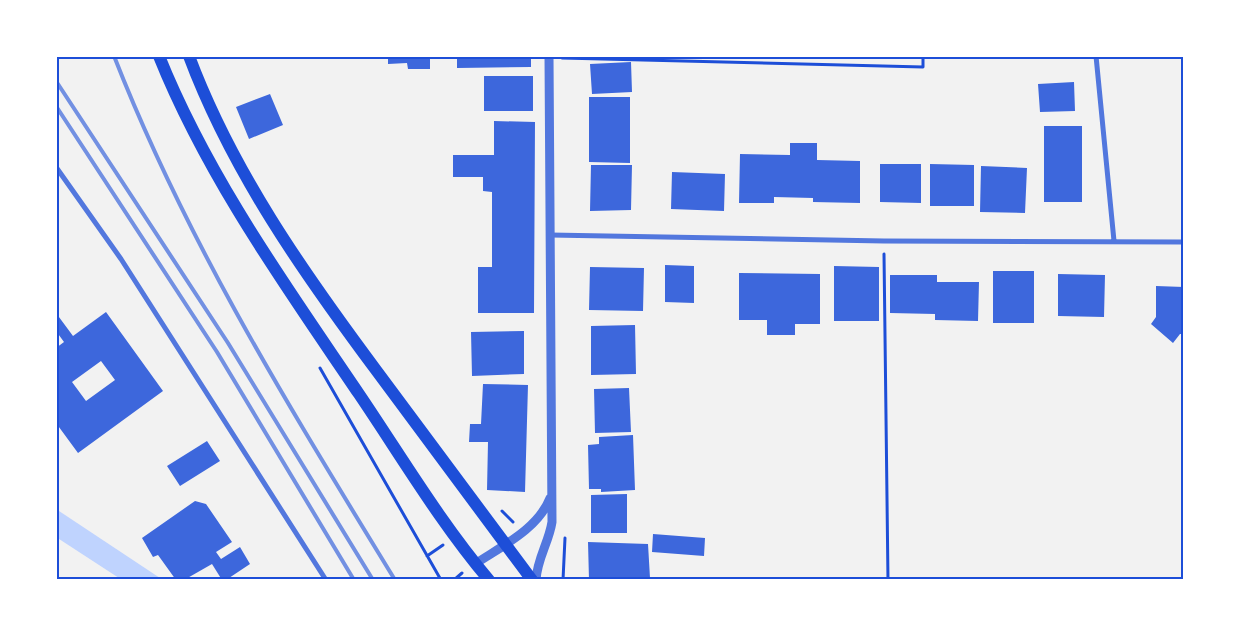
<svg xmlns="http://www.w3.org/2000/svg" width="1240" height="636" font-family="Mulish,sans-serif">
  <rect width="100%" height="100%" fill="#f2f2f2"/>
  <path fill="#bfd3fe" d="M56 509 163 580H122L56 537Z"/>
  <path fill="#3d67dc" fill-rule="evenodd" d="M388 56H430V69H408L407 63 388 64Z
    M457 56H531V67L457 68Z
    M631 62 632 92 592 94 590 64Z
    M484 76H533V111H484Z
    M1074 82 1075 111 1040 112 1038 84Z
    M270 94 283 125 249 139 236 107Z
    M589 97H630V163L589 162Z
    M494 121 535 122 534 313H478V267H492V192L483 191V177H453V155H494Z
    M1044 126H1082V202H1044Z
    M790 143H817V160L860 161V203L813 202V198L774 197V203H739L740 154 790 155Z
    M880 164H921V203L880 202Z
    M930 164 974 165V206H930Z
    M591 165H632L631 210 590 211Z
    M981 166 1027 168 1025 213 980 212Z
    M672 172 725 174 724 211 671 209Z
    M665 265 694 266V303L665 302Z
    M834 266 879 267V321H834Z
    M590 267 644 268 643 311 589 310Z
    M993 271H1034V323H993Z
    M739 273 820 274V324H795V335H767V320H739Z
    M1058 274 1105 275 1104 317 1058 316Z
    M890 275H937V282H979L978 321 935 320V314L890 313Z
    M1156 286 1184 287V334H1180L1173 343 1151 324 1156 317Z
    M106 312 163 391 78 453 56 423V348L64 342 56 331V313L73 336ZM101 361 115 380 86 401 72 382Z
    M635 325 636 374 591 375V326Z
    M524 331V374L472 376 471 332Z
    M483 384 528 385 525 492 487 490 488 442H469L470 424H481Z
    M629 388 631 432 595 433 594 389Z
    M633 435 635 490 601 492V489H589L588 445 599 444V437Z
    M207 441 220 461 180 486 167 466Z
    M627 494V533H591V495Z
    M195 501 206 504 232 542 216 552 221 559 240 547 250 564 226 580H222L212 564 184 580H176L158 555 153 557 142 538Z
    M653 534 705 538 704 556 652 552Z
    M588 542 648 544 650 578 662 577V580H589Z"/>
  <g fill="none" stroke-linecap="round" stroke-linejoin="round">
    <path stroke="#1d4ed8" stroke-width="3" d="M562 58 923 67V56
      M884 254 888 580
      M320 368 441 580
      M502 511 513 522
      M427 556 443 545
      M454 580 462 573
      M563 580 565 538"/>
    <path stroke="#5277de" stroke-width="5" d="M1096 56 1114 241
      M56 167 121 259 326 580
      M550 235 884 241 1184 242"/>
    <path stroke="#5277de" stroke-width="9" d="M475 564C502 546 538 529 550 498
      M536 580C537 559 549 542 552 522L549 56"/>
    <path stroke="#1d4ed8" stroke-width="12" d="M159 56C208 178 286 286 359 394 401 456 440 522 489 580
      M189 56C232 171 303 272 376 370 428 440 480 510 532 580"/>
    <path stroke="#7290e2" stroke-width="4" d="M114 56C188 245 290 408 395 580
      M56 81 228 343 373 580
      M56 106 217 352 354 580"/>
  </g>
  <rect width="1240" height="636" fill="none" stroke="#ffffff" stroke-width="115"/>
  <rect x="58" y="58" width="1124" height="520" fill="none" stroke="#1d4ed8" stroke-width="2"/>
</svg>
